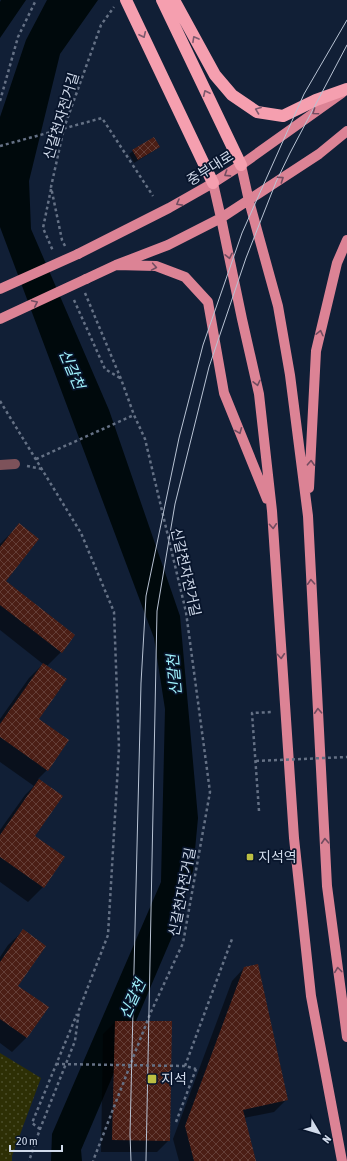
<svg xmlns="http://www.w3.org/2000/svg" width="347" height="1161" font-family="'Asap Condensed','Noto Sans KR',sans-serif">
  <defs>
    <pattern id="park-dots" width="8" height="8" patternUnits="userSpaceOnUse"><rect width="8" height="8" fill="#2d2f05"/><path d="M2 2h.1M6 6h.1" fill="none" stroke="#4a4d2a" stroke-width="1.8" stroke-linecap="round"/></pattern>
    <pattern id="building-cross-hatch" width="8" height="8" patternUnits="userSpaceOnUse"><rect width="8" height="8" fill="#4b1e15"/><path d="M0 0l8 8M0 8l8-8" fill="none" stroke="#643e37"/></pattern>
  </defs>
  <rect width="100%" height="100%" fill="#111f36"/>
  <path fill="url(#park-dots)" d="M0 1053 41 1078 12 1156V1161H0Z"/>
  <path fill="#00090c" d="M1 0H26L0 38V2Z
    M47 0H98L60 54 29 181 31 229 109 410 180 616 198 818 193 871 174 932 81 1150 82 1161H51L52 1134 161 882 165 709 154 638 0 227V117L26 40Z"/>
  <path fill="#0007" d="M159 147 155 150 134 163 129 154 133 151Z
    M19 525 5 581 61 652 47 666 38 719 47 770 38 779 61 796 33 836 43 887 28 902 0 882V830L25 795 34 786 0 762V719L29 678 43 664 0 630V544Z
    M23 931 17 986 27 1037 12 1052 0 1043V957L8 945Z
    M244 968 287 1099 274 1112 244 1118 255 1161H179L173 1139 232 981Z
    M115 1022 169 1140 157 1152H101L103 1034Z"/>
  <path fill="url(#building-cross-hatch)" d="M154 137 160 147 138 160 132 150Z
    M19 523 39 539 6 581 75 635 62 653 0 605V547Z
    M43 663 67 679 39 719 69 740 48 771 0 737V724Z
    M39 779 63 796 35 836 65 857 44 888 0 857V835Z
    M23 929 46 946 18 986 49 1007 27 1038 0 1019V962Z
    M258 964 288 1100 243 1110 256 1161H194L185 1126 244 967Z
    M115 1021H172L170 1141 112 1140Z"/>
  <g fill="none" stroke-linecap="round" stroke-linejoin="round">
    <path stroke="#657185" stroke-width="2.5" stroke-dasharray="3 3" stroke-linecap="butt" d="M0 101 18 37 36 0
      M0 146 102 118 153 196
      M51 189 43 228 53 251
      M65 246 62 240 51 187 64 128 101 25 114 7
      M85 293 121 379 134 415 145 439 186 612 210 792 183 943 150 1014 93 1161
      M74 300 105 369 120 378
      M0 401 81 533 114 612 119 748 108 935 79 1010 75 1041 40 1129 29 1161
      M36 459 134 415
      M27 466 42 469
      M259 811 252 713 273 712
      M185 1066 232 939
      M176 1122 196 1069
      M40 1129 32 1123 77 1014"/>
    <path stroke="#7d525a" stroke-width="10" d="M0 465 15 464"/>
    <path stroke="#dc8395" stroke-width="10" d="M241 165 249 201 278 306 290 375 308 516 327 886 347 1037
      M213 183 221 218 242 319 259 394 272 511 294 838 311 996 342 1161
      M78 254 169 208 213 183 241 165 342 93
      M116 265 156 266 185 277 208 302 224 393 267 499
      M86 279 116 265 168 245 221 218 319 154 347 131
      M309 488 316 351 337 263 347 240"/>
    <path stroke="#f59faf" stroke-width="12" d="M126 0 213 183
      M162 0 241 165
      M174 0 215 75 232 95 257 112 283 116 316 100 347 89"/>
    <path stroke="#b8c3d4" stroke-width="1" d="M131 1161 130 1134 141 683 146 596 179 438 203 345 242 233 304 94 347 20
      M146 1161 157 611 175 504 209 367 246 258 276 182 290 153 347 45"/>
    <path stroke="#657185" stroke-width="2.5" stroke-dasharray="3 3" stroke-linecap="butt" d="M256 761 347 757
      M56 1064 185 1066 196 1069"/>
    <path stroke="#dc8395" stroke-width="10" d="M0 289 78 254
      M0 319 86 279"/>
  </g>
  <defs><path id="oneway-chevron" d="M-2-3.5L2.5 0L-2 3.5" fill="none" stroke-width="1.6" stroke-linecap="round" stroke-linejoin="round"/></defs>
  <g stroke="#7e5a6e">
    <use href="#oneway-chevron" transform="translate(143 35) rotate(65)"/>
    <use href="#oneway-chevron" transform="translate(195 39) rotate(-119)"/>
    <use href="#oneway-chevron" transform="translate(206 93) rotate(-115)"/>
    <use href="#oneway-chevron" transform="translate(258 110) rotate(-159)"/>
  </g>
  <g stroke="#724c60">
    <use href="#oneway-chevron" transform="translate(315 112) rotate(145)"/>
    <use href="#oneway-chevron" transform="translate(227 174) rotate(147)"/>
    <use href="#oneway-chevron" transform="translate(281 179) rotate(-34)"/>
    <use href="#oneway-chevron" transform="translate(179 203) rotate(151)"/>
    <use href="#oneway-chevron" transform="translate(229 256) rotate(78)"/>
    <use href="#oneway-chevron" transform="translate(154 267) rotate(10)"/>
    <use href="#oneway-chevron" transform="translate(35 303) rotate(-25)"/>
    <use href="#oneway-chevron" transform="translate(320 333) rotate(-77)"/>
    <use href="#oneway-chevron" transform="translate(257 383) rotate(77)"/>
    <use href="#oneway-chevron" transform="translate(239 431) rotate(68)"/>
    <use href="#oneway-chevron" transform="translate(311 463) rotate(-87)"/>
    <use href="#oneway-chevron" transform="translate(273 526) rotate(86)"/>
    <use href="#oneway-chevron" transform="translate(311 582) rotate(-93)"/>
    <use href="#oneway-chevron" transform="translate(281 656) rotate(86)"/>
    <use href="#oneway-chevron" transform="translate(318 711) rotate(-93)"/>
    <use href="#oneway-chevron" transform="translate(325 841) rotate(-93)"/>
    <use href="#oneway-chevron" transform="translate(338 970) rotate(-97)"/>
  </g>
  <g fill="#bdbf43" stroke="#08152c" stroke-width="1.5">
    <rect x="246" y="853" width="8" height="8" rx="2"/>
    <rect x="147" y="1074" width="10" height="10" rx="2"/>
  </g>
  <g text-anchor="middle" dominant-baseline="central" stroke-width="3.5" stroke-linejoin="round" paint-order="stroke">
    <g font-size="14" fill="#d1dbeb" stroke="#08152c">
      <text transform="translate(61 116) rotate(-73)">신갈천자전거길</text>
      <text transform="translate(210 168) rotate(-32)">중부대로</text>
      <text transform="translate(186 572) rotate(77)">신갈천자전거길</text>
      <text transform="translate(182 892) rotate(-79)">신갈천자전거길</text>
    </g>
    <g font-size="14" fill="#d1dbeb" stroke="#08152c" text-anchor="start">
      <text x="258" y="857">지석역</text>
      <text x="161" y="1079">지석</text>
    </g>
    <g font-size="15" font-style="italic" fill="#a2f4fe" stroke="#08152c">
      <text transform="translate(72 369) rotate(67)">신갈천</text>
      <text transform="translate(174 675) rotate(-95)">신갈천</text>
      <text transform="translate(132 999) rotate(-65)">신갈천</text>
    </g>
  </g>
  <g transform="translate(319 1133) rotate(128)" stroke="#08152c" stroke-width="3" paint-order="stroke">
  <path d="M0-3L7 15L0 10L-7 15Z" fill="#d1dbeb"/>
  <text y="-6" font-size="11" font-weight="bold" text-anchor="middle" fill="#d1dbeb">N</text>
  </g>
  <path d="M10 1145v6h52v-6" fill="none" stroke="#d1dbeb" stroke-width="2"/>
  <text x="16" y="1145" font-size="12" fill="#d1dbeb" stroke="#08152c" stroke-width="3" paint-order="stroke">20 m</text>
</svg>
